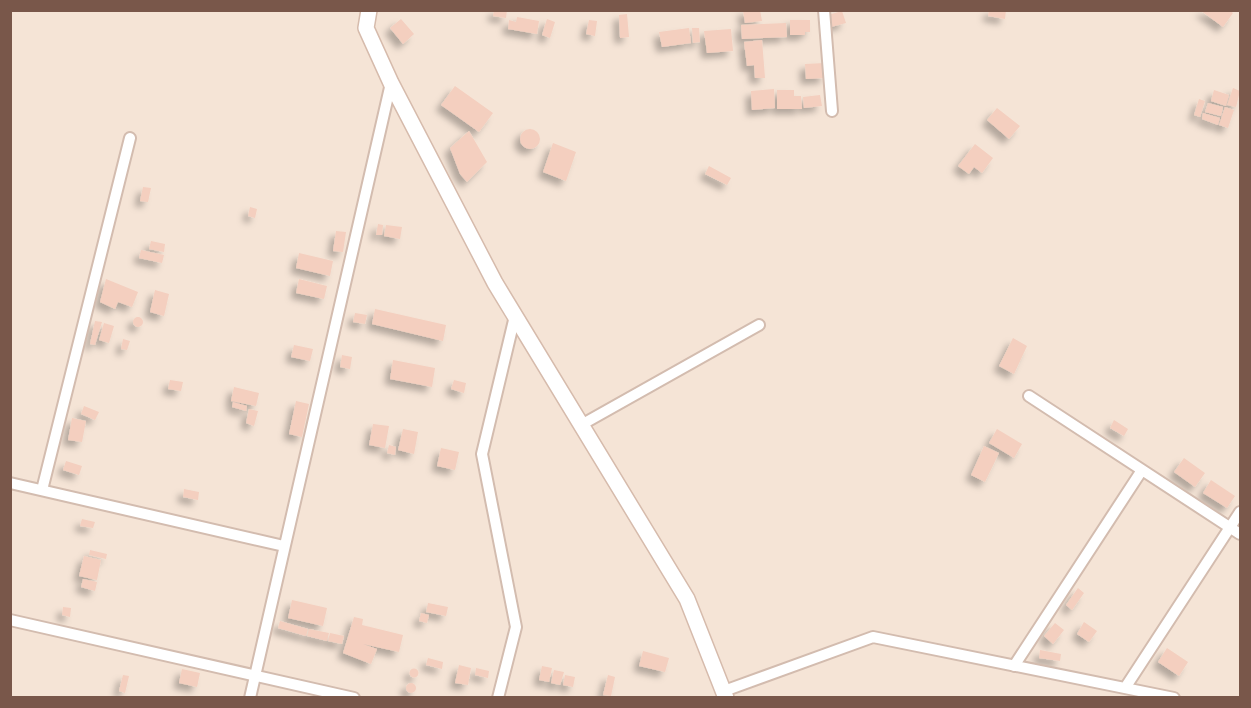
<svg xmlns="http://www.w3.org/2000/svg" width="1251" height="708" font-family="Inter,sans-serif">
  <defs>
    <filter id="shadow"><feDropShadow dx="-5.5" dy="5.5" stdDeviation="3" flood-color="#0004"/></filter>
  </defs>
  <rect width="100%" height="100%" fill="#fdf3e8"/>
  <path fill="#f5e4d6" d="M11 11H1240V697H11Z"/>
  <path fill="#f4cfbf" filter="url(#shadow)" d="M494 10H507L506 18 493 16Z
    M743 10H760L762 21 745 23Z
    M989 10H1006L1005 19 988 16Z
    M1200 10H1229L1233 13 1223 27Z
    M842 11 846 23 831 27 828 15Z
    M627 14 629 37 620 38 619 15Z
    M517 17 539 21 537 34 508 29 509 20 516 22Z
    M401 19 414 34 403 44 390 28Z
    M547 19 555 22 550 38 542 35Z
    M589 20 597 21 595 36 586 34Z
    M790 20H810V32H805V35H790Z
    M786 23 787 37 742 39 741 25Z
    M689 28 691 43 662 47 659 32Z
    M692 28H699L700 42 693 43Z
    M731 29 733 51 707 53 704 31Z
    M762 40 765 78H755L754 65 747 66 744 42Z
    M825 63V78L806 79 805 64Z
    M455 86 493 113 479 132 441 105Z
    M1233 88 1240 91 1236 107 1227 105Z
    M774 89 775 108 752 110 751 91Z
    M777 90H794V96H801L802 109H777Z
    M1214 90 1229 95 1226 106 1211 101Z
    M820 95 822 106 804 108 803 97Z
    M1199 99 1205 101 1200 117 1194 115Z
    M1208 103 1223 107 1221 116 1205 112Z
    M1225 107 1234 110 1228 128 1219 125Z
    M997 108 1020 126 1009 139 987 120Z
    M1203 113 1220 118 1218 125 1202 119Z
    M520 139a10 10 0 1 1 20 0a10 10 0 1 1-20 0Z
    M469 131 487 162 467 182 460 174 450 148Z
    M553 143 576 152 566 181 543 172Z
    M975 144 993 158 982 173 974 167 969 174 958 166Z
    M709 166 731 178 727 185 705 174Z
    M143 187 151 188 148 202 140 201Z
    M250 207 257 209 255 218 248 216Z
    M378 224 383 225 382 235H376Z
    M386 225 402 227 400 239 384 236Z
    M336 231 346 232 343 252 333 251Z
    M151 241 165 244 164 252 149 249Z
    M141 250 164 255 162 263 139 258Z
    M299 253 333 261 330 276 296 268Z
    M106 279 138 292 132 307 118 302 115 309 100 302Z
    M299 279 327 286 324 299 296 293Z
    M155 290 169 294 164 316 150 312Z
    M375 309 446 325 443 341 372 324Z
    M355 313 367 315 365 324 353 322Z
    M133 322a5 5 0 1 1 10 0a5 5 0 1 1-10 0Z
    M95 321 102 322 95 345 90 344Z
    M104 323 114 326 109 343 99 340Z
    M1013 338 1027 346 1014 374 999 366Z
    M123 339 130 341 127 350 121 349Z
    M294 345 313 349 310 361 291 357Z
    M342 355 352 357 350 369 340 367Z
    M393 360 435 368 432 387 390 379Z
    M170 380 183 382 181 391 168 389Z
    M454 380 466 383 464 393 451 389Z
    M234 387 259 393 256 406 231 401Z
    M296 401 309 404 302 437 289 434Z
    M233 402 247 406 246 411 232 407Z
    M84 406 99 412 95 420 81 414Z
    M249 409 258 411 254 426 246 423Z
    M72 418 86 421 82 442 68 440Z
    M1114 420 1128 429 1124 436 1110 428Z
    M373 424 389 426 385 448 369 445Z
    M403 429 418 432 414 454 398 450Z
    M997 429 1022 444 1014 458 989 443Z
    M389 445 396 447 395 455 387 453Z
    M984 446 999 453 985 482 971 475Z
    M441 448 459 452 455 470 437 466Z
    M1184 458 1205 473 1195 487 1174 472Z
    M66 461 82 466 79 475 63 470Z
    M1211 480 1235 496 1227 508 1203 493Z
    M184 489 199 492 198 500 183 497Z
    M82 519 95 522 93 528 80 526Z
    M90 550 107 554 106 559 89 555Z
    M84 556 101 560 97 580 79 576Z
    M83 579 97 582 95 591 81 587Z
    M1078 588 1084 593 1072 610 1066 605Z
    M292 600 327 608 323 626 288 618Z
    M428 603 448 607 446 616 426 612Z
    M63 607 71 608 70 617 62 615Z
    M421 613 429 615 427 623 419 621Z
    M354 617 363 619 362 625 403 635 399 652 363 644 377 649 371 664 343 653Z
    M280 621 308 629 306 636 278 628Z
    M1084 622 1097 631 1089 642 1077 634Z
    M1055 623 1064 630 1053 644 1044 636Z
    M309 629 329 633 327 641 307 636Z
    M330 633 344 636 342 644 328 641Z
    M1167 648 1188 662 1179 676 1158 662Z
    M1040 650 1061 654 1060 661 1039 658Z
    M643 651 669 658 665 672 639 666Z
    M428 658 443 662 442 669 426 665Z
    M459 665 471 668 468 685 455 683Z
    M542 666 552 668 549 682 539 680Z
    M476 668 489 671 488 678 475 675Z
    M409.5 673a4.5 4.5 0 1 1 9 0a4.5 4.5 0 1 1-9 0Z
    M182 669 200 673 197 687 179 683Z
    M554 670 564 672 560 685 551 683Z
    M123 675 129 676 125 693 119 691Z
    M565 675 575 677 573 687 563 685Z
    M608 675 615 677 611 696 603 695Z
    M406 688a5 5 0 1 1 10 0a5 5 0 1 1-10 0Z"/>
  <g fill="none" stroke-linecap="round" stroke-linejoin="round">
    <defs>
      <path id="street" d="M824 10 832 111
        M1029 396 1240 534
        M581 425 759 325
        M10 483 284 546
        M42 490 130 138
        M10 620 354 698
        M1014 666 1142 470
        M1125 688 1240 512
        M724 691 873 637 1174 698
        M250 698 391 83
        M498 698 516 627 482 454 515 316"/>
      <path id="secondary" d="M369 10 366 28 391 83 495 283 687 599 726 698"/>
    </defs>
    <use href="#street" stroke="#d3bcaf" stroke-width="14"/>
    <use href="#secondary" stroke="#d6bbac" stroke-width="18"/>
    <use href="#street" stroke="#fff" stroke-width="10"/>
    <use href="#secondary" stroke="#fff" stroke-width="15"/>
  </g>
  <rect width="1251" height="708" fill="none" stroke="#79574a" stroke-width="24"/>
</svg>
